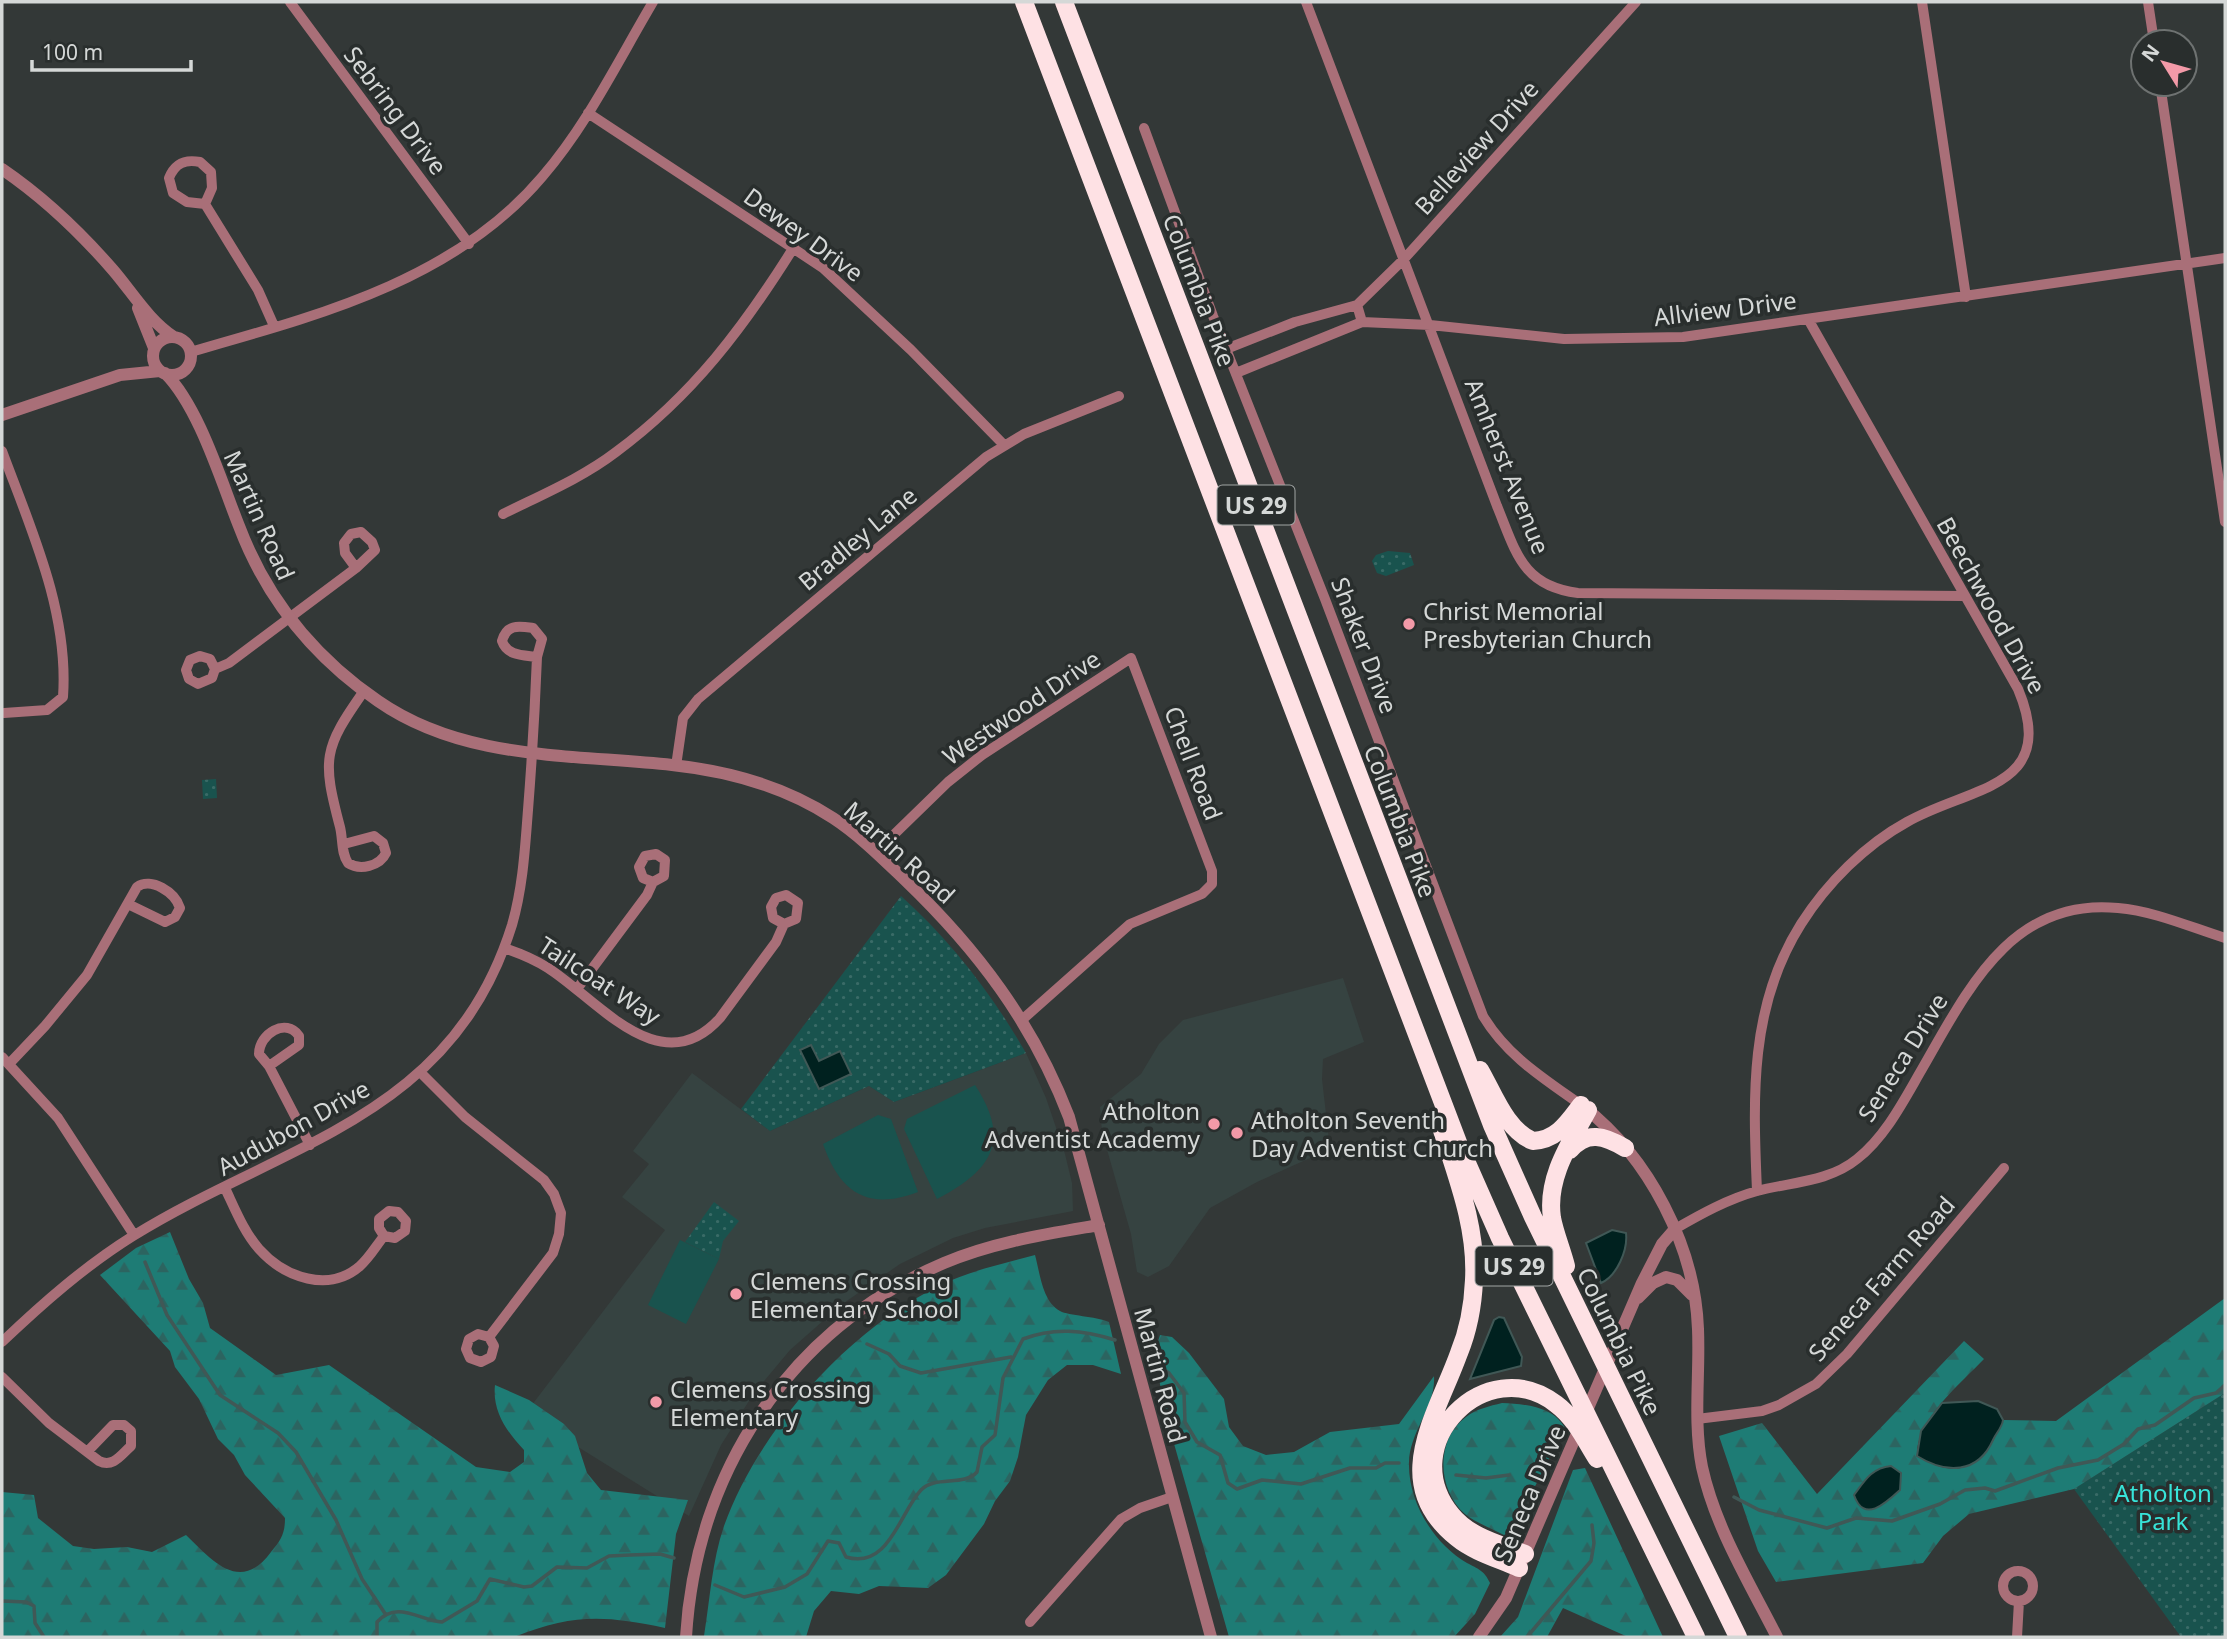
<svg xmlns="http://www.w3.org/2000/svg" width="2227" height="1639" font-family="'Noto Sans',sans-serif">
  <defs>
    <pattern id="grass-dots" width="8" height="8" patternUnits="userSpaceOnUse" patternTransform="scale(1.75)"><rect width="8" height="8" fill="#19534e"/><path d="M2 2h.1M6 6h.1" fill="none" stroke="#3a6b67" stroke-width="1.8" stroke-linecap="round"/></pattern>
    <pattern id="forest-firs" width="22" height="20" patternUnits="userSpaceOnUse" patternTransform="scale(1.75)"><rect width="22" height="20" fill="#1e7c75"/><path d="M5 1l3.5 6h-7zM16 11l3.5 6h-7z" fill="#2c6460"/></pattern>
  </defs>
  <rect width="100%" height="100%" fill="#333837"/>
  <path fill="#364341" d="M1343 978 1364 1042 1323 1059 1322 1079 1330 1149 1257 1182 1210 1208 1169 1266 1148 1277 1137 1272 1131 1234 1102 1132 1100 1107 1141 1074 1159 1044 1183 1020Z
    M1026 1053 1046 1098 1065 1154 1072 1183 1073 1211 985 1228 953 1238 900 1264 841 1305 790 1350 754 1393 721 1445 689 1516 525 1414 665 1230 622 1197 649 1164 633 1151 692 1073 770 1131 869 1086 894 1102Z"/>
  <path fill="url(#grass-dots)" d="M1388 551 1410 553 1414 565 1386 576 1377 573 1372 561 1376 555Z
    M216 779 217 798 203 799 202 780Z
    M901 896C951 941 992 994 1026 1053L894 1102 869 1086 770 1131 741 1109Z
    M714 1202 739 1221 723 1241 719 1259 685 1242Z
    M2225 1393V1637H2181L2074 1489Z"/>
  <path fill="url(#forest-firs)" d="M170 1232 189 1279 203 1303 210 1328 276 1375 329 1365 476 1467 510 1472 524 1462V1450C507 1432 492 1411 495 1385L529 1400 564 1424 575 1436 587 1473 601 1490 688 1500 676 1534 665 1628C603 1615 573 1614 514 1637H2V1492L34 1495 38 1518 73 1546 94 1549 127 1547 152 1552 186 1535C213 1561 240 1594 271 1552 281 1540 285 1534 285 1518L245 1475 234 1455 218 1439 199 1399 175 1367 170 1351 100 1275 136 1248Z
    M1035 1255C1040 1273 1042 1301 1060 1311 1069 1316 1095 1316 1109 1322L1121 1374 1093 1365H1067L1048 1380 1026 1415 1018 1457 1010 1481 995 1501 984 1524 946 1575 928 1588 879 1586 859 1594 831 1591 814 1611 806 1637 704 1636C710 1599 712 1561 724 1526 758 1431 848 1330 939 1286 968 1271 1003 1264 1035 1255Z
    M2225 1298V1393L2074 1489 1969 1514 1943 1536 1923 1563 1776 1582 1758 1551 1719 1436 1762 1423 1817 1494 1964 1341 1984 1359C1961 1383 1915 1421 1917 1456 1953 1478 1977 1472 1996 1435 1999 1429 2002 1426 2003 1420L2056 1421Z
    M1160 1335 1172 1337 1189 1353 1224 1399 1229 1427 1243 1446 1266 1455 1294 1452 1330 1432 1399 1424 1434 1376C1436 1407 1409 1432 1409 1463 1408 1502 1434 1544 1467 1563 1478 1569 1484 1570 1490 1583L1475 1614 1454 1637H1229L1167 1419 1154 1354Z
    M1502 1403C1524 1404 1553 1406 1565 1428L1513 1529 1504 1535C1491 1528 1476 1523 1465 1514 1437 1490 1435 1439 1466 1417 1476 1409 1490 1406 1502 1403Z
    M1585 1468 1663 1637H1628L1563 1608 1547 1637H1500L1518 1617 1573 1470Z"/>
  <path fill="#19534e" d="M975 1085C1011 1140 993 1170 937 1199L904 1129 907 1119Z
    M878 1115 891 1119 918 1192C868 1211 840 1193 823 1144Z
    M680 1240 719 1259 686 1324 648 1305Z"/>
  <path fill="#00211f" stroke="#405856" stroke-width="2" d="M811 1045 819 1061 840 1051 851 1074 819 1089 800 1050Z
    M1612 1230 1626 1233C1628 1250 1617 1276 1601 1283L1586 1243Z
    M1499 1317 1504 1318 1522 1357 1521 1366 1470 1379 1494 1320Z
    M1978 1401 1997 1409 2003 1420C2002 1428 1996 1433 1993 1440 1978 1474 1946 1474 1917 1456L1921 1431 1942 1403Z
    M1891 1466 1901 1473 1900 1490C1886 1503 1864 1524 1854 1495 1865 1480 1872 1468 1891 1466Z"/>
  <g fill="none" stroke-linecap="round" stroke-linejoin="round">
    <path stroke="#405856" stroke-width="3.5" d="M145 1262 167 1315 220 1395 278 1433 296 1452 336 1520 362 1579 386 1615
      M867 1344 889 1354 900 1366 921 1373 1011 1357
      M1153 1362 1169 1373 1184 1393 1185 1422 1197 1442 1220 1455 1228 1483 1237 1489 1262 1480 1301 1484 1350 1468H1376L1385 1463H1399
      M1456 1475 1486 1478 1509 1475
      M1734 1497 1759 1510 1827 1528 1856 1518 1892 1521 1940 1504 1965 1490 1985 1488 1995 1491 2058 1468 2098 1460 2124 1444 2138 1429 2155 1425 2194 1398 2216 1393 2225 1385
      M715 1585 744 1597 785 1587 807 1574 828 1541 839 1543 846 1557C889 1570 900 1512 921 1490 935 1475 964 1487 977 1472L982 1447 995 1435 1003 1378 1023 1339C1054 1327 1083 1330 1115 1340
      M2 1601 26 1602 34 1606 35 1623 44 1637
      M377 1637V1622C397 1600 419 1620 442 1622L477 1601 490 1579 524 1587 532 1586 557 1567 587 1568 609 1556 630 1555 660 1554 674 1558
      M1527 1637 1591 1561 1594 1543 1592 1525"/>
    <path stroke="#a96f78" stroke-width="10" d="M290 2 469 244
      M1306 2 1497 506C1516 552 1522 586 1578 593L1964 596
      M1922 2 1966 297
      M2148 2 2154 42
      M2160 84 2225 522
      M588 113 823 268 911 350 1004 445
      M1144 128 1213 316 1325 599 1483 1016C1507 1056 1543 1078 1581 1105
      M205 204 212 188 211 172 200 162C185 159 175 163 169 178L173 193 187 202 205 204 258 290 274 326
      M1362 322 1357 305 1404 259 1636 2
      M1226 349 1295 322 1357 305
      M190 352C316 316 454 281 542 177 587 125 618 61 653 2
      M1236 373 1362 322 1430 325 1564 339 1683 337 2225 258
      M2 451C31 529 69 612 63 697L47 710 4 713
      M503 514C541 495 582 478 616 452 693 395 744 327 794 247
      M215 669 212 678 198 684 189 679 186 670 190 660 200 656 210 659 215 669 229 663 356 568 345 553 344 543 351 534 361 532 372 542 375 550 356 568
      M676 766 683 718 698 699 986 457 1024 434 1119 396
      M344 844 374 836 383 843 386 853C380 866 360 871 348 863 341 853 343 839 340 827 322 759 323 749 364 691
      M876 852 948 782 982 755 1131 658 1212 871V884L1202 894 1130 924 1023 1019
      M504 948C519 953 534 959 548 968 598 1000 661 1084 720 1018L776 942 784 924 796 919 798 903 786 895 776 898 771 907 773 918 784 924
      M577 989 647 895 653 882 664 876 665 860 656 854 645 856 639 867 643 878 653 882
      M2 1057 58 1118 134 1235
      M9 1064 45 1026 87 975 137 887C151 877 175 892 180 908L175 917 165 922 130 905
      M269 1066 299 1045V1036C286 1017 259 1034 259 1054L269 1066 310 1145
      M420 1072 465 1117 544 1180 554 1194 561 1213 559 1234 553 1253 489 1337 478 1334 469 1339 466 1349 470 1358 481 1362 491 1357 494 1346 489 1337
      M225 1188C235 1209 244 1232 259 1249 285 1278 329 1293 360 1266 370 1257 376 1246 384 1236L395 1238 405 1231 406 1221 398 1212 389 1211 379 1219V1228L384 1236
      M1757 1191C1753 1097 1749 1006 1801 924 1827 883 1865 845 1907 822 1970 786 2060 789 2018 689L1808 319
      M1675 1229C1701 1214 1728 1199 1757 1191 1791 1182 1829 1182 1857 1159 1886 1136 1904 1100 1922 1069 1967 991 2011 897 2118 908 2154 911 2190 927 2225 938
      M2 1342C43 1303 85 1266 133 1236 285 1142 451 1119 512 925 523 887 525 848 528 810 532 759 535 708 537 657L542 639 533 628C518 626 507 624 502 641 507 656 523 655 537 657
      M2 1377 49 1423 99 1461C113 1468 121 1455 131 1446V1431L124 1425H113L87 1452
      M1697 1419 1762 1411 1779 1405 1816 1384 1847 1354 2004 1168
      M2003 1586a15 15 0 1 1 30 0a15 15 0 1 1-30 0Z
      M1030 1622 1121 1519 1140 1508 1172 1497
      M2017 1637 2019 1601"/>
    <path stroke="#a96f78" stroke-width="12" d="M2 169C43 197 80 232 113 270 132 292 149 321 174 337
      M138 308 154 348
      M153 356a19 19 0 1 1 38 0a19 19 0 1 1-38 0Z
      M165 373C199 407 221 481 239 526 267 600 314 657 378 701 464 761 573 754 672 765 729 771 784 786 833 818 859 835 882 858 905 880 977 949 1033 1023 1069 1117L1211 1637
      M2 415 120 375 160 371
      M1584 1107C1649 1158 1695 1246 1698 1329 1700 1375 1693 1421 1702 1467 1715 1527 1749 1582 1777 1637
      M1638 1298 1653 1283 1666 1277 1677 1280 1692 1295
      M686 1637C696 1472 789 1329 944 1263 993 1242 1047 1234 1099 1225
      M1479 1637 1506 1598 1642 1283 1662 1244 1675 1229"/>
    <path stroke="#fee1e4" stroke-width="18" d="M1024 2 1459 1145 1500 1238 1696 1637
      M1064 2 1492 1125 1533 1217 1738 1637
      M1480 1070C1494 1094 1506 1130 1533 1141 1557 1140 1568 1122 1581 1105
      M1440 1124C1456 1175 1477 1226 1474 1280 1473 1304 1468 1331 1459 1353 1436 1417 1388 1483 1457 1538 1474 1552 1499 1559 1519 1568
      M1570 1150C1587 1130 1605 1136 1625 1148
      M1566 1266C1562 1250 1555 1234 1552 1218 1546 1178 1570 1143 1588 1110
      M1525 1554C1499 1544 1469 1537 1451 1514 1394 1444 1486 1350 1556 1404 1575 1418 1585 1440 1597 1459"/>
  </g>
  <g fill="#f39aa8" stroke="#292e2d" stroke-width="2.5">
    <circle cx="1409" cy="624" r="7"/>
    <circle cx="1214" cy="1124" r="7"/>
    <circle cx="1237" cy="1133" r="7"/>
    <circle cx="736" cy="1294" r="7"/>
    <circle cx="656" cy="1402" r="7"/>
  </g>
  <g text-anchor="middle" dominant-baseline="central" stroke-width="7" stroke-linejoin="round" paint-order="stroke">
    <g fill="#292e2d" stroke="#a1a5a4" stroke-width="2">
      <rect x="1217.5" y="485.5" width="77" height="39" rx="5"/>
      <rect x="1475.5" y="1246.5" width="77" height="39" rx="5"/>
    </g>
    <g font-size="23" font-weight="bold" fill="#d5d8d7">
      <text x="1256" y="505">US 29</text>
      <text x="1514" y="1266">US 29</text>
    </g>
    <g font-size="24" fill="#d5d8d7" stroke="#292e2d">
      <text transform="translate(396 110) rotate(53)">Sebring Drive</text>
      <text transform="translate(1476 147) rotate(-48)">Belleview Drive</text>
      <text transform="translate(804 234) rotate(36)">Dewey Drive</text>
      <text transform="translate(1200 290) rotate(69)">Columbia Pike</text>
      <text transform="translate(1725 308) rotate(-7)">Allview Drive</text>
      <text transform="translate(1508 466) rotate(68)">Amherst Avenue</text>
      <text transform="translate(260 515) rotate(66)">Martin Road</text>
      <text transform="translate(857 538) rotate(-40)">Bradley Lane</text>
      <text transform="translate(1992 605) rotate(61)">Beechwood Drive</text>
      <text transform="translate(1365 645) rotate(69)">Shaker Drive</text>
      <text transform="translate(1021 707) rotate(-34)">Westwood Drive</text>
      <text transform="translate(1194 763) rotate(69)">Chell Road</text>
      <text transform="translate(1401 821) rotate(69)">Columbia Pike</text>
      <text transform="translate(900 852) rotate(42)">Martin Road</text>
      <text transform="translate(600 980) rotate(33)">Tailcoat Way</text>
      <text transform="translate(1902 1057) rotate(-58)">Seneca Drive</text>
      <text transform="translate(293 1127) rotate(-29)">Audubon Drive</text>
      <text transform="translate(1881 1278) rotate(-49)">Seneca Farm Road</text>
      <text transform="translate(1620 1341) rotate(64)">Columbia Pike</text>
      <text transform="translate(1161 1375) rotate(75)">Martin Road</text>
      <text transform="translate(1529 1493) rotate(-67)">Seneca Drive</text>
    </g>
    <g font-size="24" fill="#d5d8d7" stroke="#292e2d" text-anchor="start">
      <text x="1423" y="610">Christ Memorial<tspan x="1423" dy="28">Presbyterian Church</tspan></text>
      <text x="1200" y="1110" text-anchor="end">Atholton<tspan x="1200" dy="28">Adventist Academy</tspan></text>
      <text x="1251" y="1119">Atholton Seventh<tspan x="1251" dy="28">Day Adventist Church</tspan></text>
      <text x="750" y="1280">Clemens Crossing<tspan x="750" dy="28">Elementary School</tspan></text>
      <text x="670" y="1388">Clemens Crossing<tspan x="670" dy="28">Elementary</tspan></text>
    </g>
    <g font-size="24" fill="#37e4d9" stroke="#292e2d">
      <text x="2163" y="1492">Atholton<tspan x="2163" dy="28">Park</tspan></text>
    </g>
  </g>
  <rect width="2227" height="1639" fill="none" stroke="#d5d8d7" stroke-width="7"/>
  <g transform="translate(2164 63) rotate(307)"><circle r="33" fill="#292e2d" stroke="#6e7271" stroke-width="2"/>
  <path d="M0-5L12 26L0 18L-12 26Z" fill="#f39aa8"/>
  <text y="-10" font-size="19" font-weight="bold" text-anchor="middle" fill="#d5d8d7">N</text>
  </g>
  <path d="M32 60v10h159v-10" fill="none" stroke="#d5d8d7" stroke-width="3.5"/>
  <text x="42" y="60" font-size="21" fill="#d5d8d7" stroke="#292e2d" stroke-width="5" paint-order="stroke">100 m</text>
</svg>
